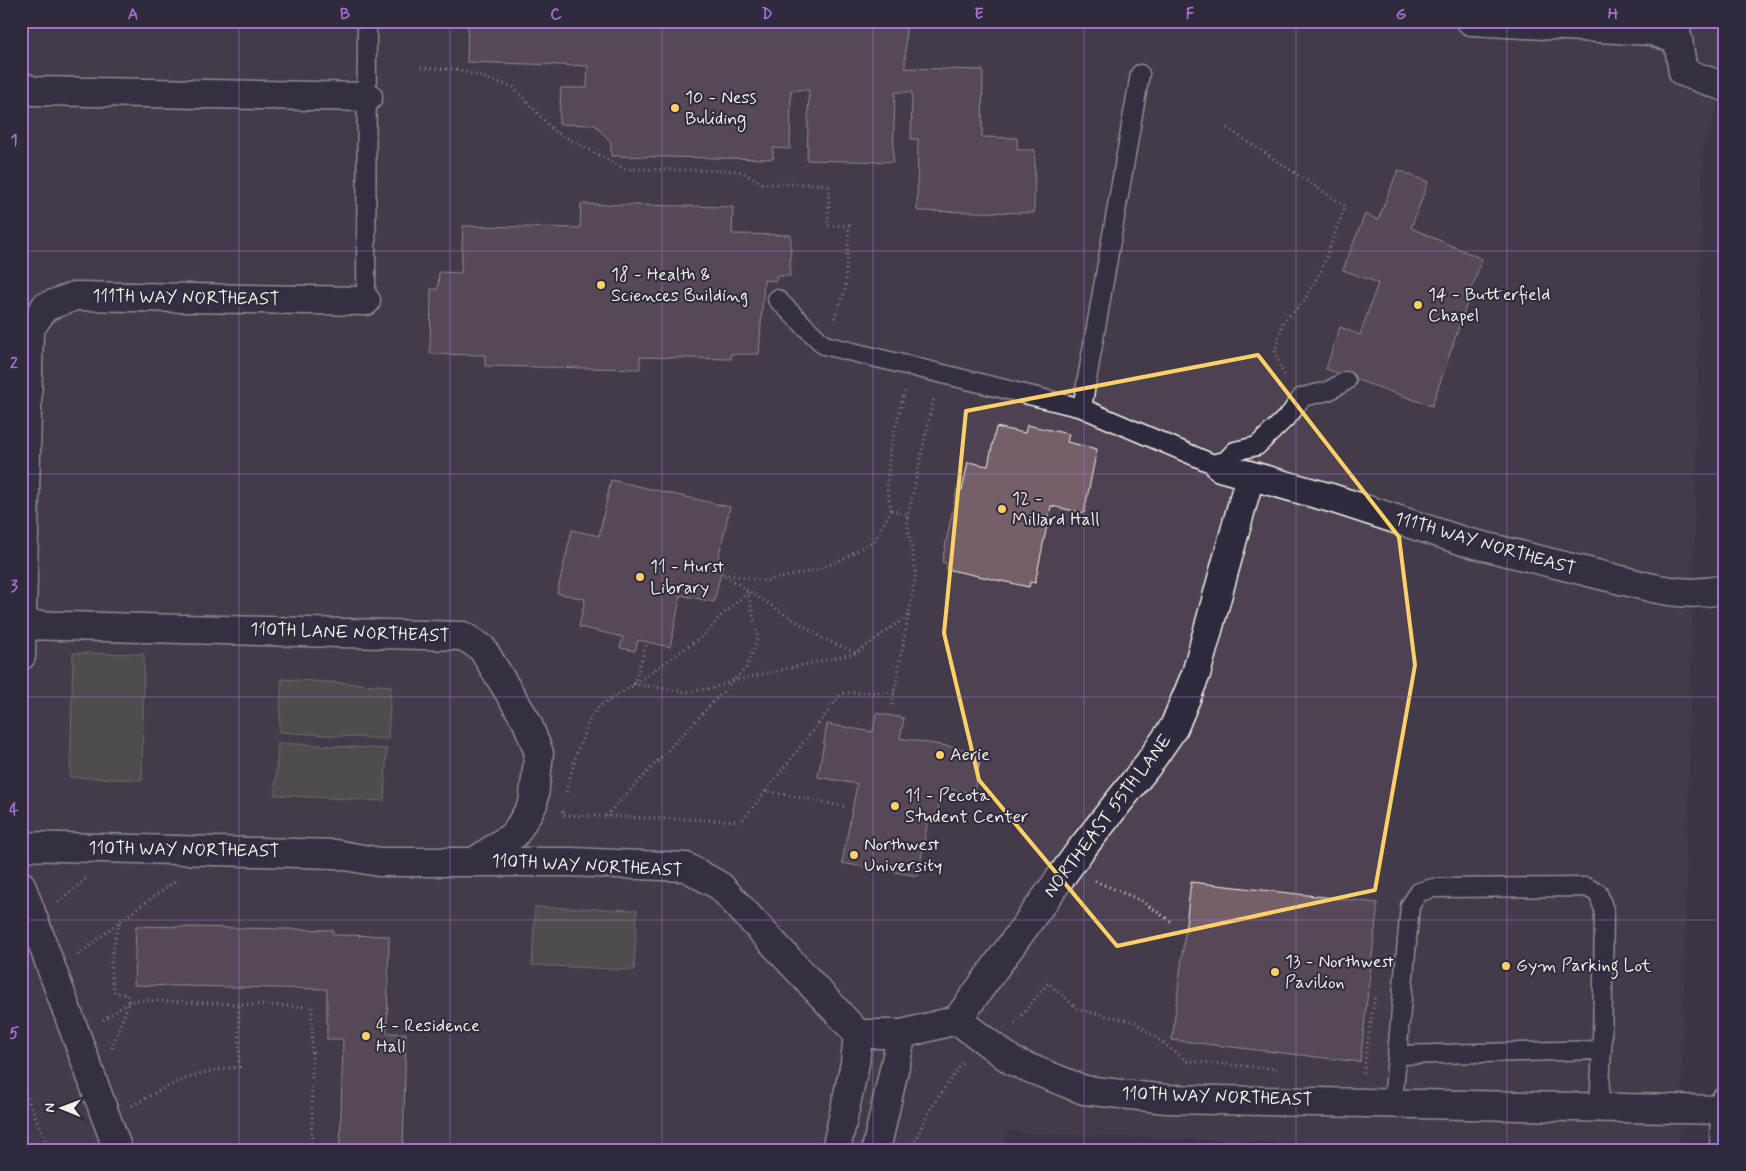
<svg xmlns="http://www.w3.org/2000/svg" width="1746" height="1171" font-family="Mynerve,sans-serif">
  <rect width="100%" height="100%" fill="#3d3546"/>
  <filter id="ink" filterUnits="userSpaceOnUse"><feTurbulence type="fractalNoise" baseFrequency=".02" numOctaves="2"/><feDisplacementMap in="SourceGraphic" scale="10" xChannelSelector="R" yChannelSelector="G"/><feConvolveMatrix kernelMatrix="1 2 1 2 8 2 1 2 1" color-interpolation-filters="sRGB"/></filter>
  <g filter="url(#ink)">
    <path fill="#4e4251" d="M21 21H1725V85L1703 150 1680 1150H1474L1006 1132 1005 1150H21Z"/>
    <path fill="#666758" stroke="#adaca0" d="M73 653 144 654 142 780 70 777Z
      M282 679 391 686 388 739 279 732Z
      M278 743 387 749 384 801 275 795Z
      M535 907 637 910 634 970 532 965Z"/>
    <path fill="#75616a" stroke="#f4f1e8" d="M468 21H906L905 68 983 70 982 137 1017 138V150H1035L1034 213 917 211 918 139H911L912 92H895L893 162 807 160 809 90H791L790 149 773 148V159L611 156V142L595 125 559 124 561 88H587L588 66 467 62Z
      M1398 170 1428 182 1411 228 1482 259 1432 406 1326 369 1340 327 1360 335 1378 283 1343 270 1365 214 1378 220Z
      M581 204 733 207 732 234 791 235 790 276H776V281L764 280 759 354H731V359L640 357V369L485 366V355L430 354 431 289H438L439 272 461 273 463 226 580 228Z
      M1027 425 1069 434 1067 442 1097 449 1084 513 1051 506 1035 583 1030 582 1029 587 946 569 948 564 942 562 957 489 962 490 968 462 988 466 996 427 1025 433Z
      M611 480 730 507 718 559 724 560 714 602 681 595 670 647 638 640 635 651 620 648 623 637 579 627 585 599 557 593 572 530 599 536Z
      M876 713 904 718 900 738 981 752 974 793 942 788 936 820 928 819 918 876 842 863 857 784 818 777 827 724 873 732Z
      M1191 882 1378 903 1360 1062 1172 1040Z
      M136 926 333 930V935L389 936 387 1033H406L403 1150H340L343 1039H327V989L134 985Z"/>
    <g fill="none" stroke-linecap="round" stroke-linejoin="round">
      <defs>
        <path id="service" d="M1678 40 1684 21
          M777 299 824 345 1082 408 1220 467 1235 451 1257 446 1290 414 1302 397 1328 391 1346 381
          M366 301 367 21
          M1082 408 1140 74
          M1393 1102 1410 906 1419 892 1433 888 1586 887 1598 893 1604 910 1602 1050 1398 1055
          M1599 1106 1602 1050"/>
        <path id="minor" d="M1471 21 1652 31 1678 40 1683 72 1725 87
          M21 86 34 91 368 97
          M21 326 29 330 45 307 75 296 366 301
          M1220 467 1331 498 1463 541 1653 588C1678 593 1699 595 1725 589
          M23 625 463 636 482 648 527 722 539 753 533 804 515 834 477 860
          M21 656 29 330
          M21 846 335 854 379 862H571L686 867 720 886 858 1034H902L957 1020 1014 1062 1084 1090 1167 1099 1725 1110
          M21 885 118 1150
          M957 1020 1082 848 1147 766 1174 727 1196 674 1250 476
          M836 1150 855 1063 858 1034
          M876 1150 902 1034"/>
        <path id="tertiary" d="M1724 1150 1725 1101"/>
      </defs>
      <use href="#service" stroke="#f4f1e8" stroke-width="21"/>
      <use href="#minor" stroke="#f4f1e8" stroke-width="31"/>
      <use href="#tertiary" stroke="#f4f1e8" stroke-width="31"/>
      <path stroke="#f4f1e8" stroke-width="3" stroke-dasharray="1 4" stroke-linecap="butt" d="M421 68 457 69 513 87 554 131 625 169 739 171 764 184H829L828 226 849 225 845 291 834 319
        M1227 128 1345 206 1321 271 1304 301 1283 322 1275 353 1282 371 1287 378
        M891 510 910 515
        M723 574 765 581 817 570 843 559 875 540 891 510 887 487 890 449 905 391
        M725 576 824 639 856 653 908 616
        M892 705 916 574 907 520 934 397
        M766 791 842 693 895 692
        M566 792 577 752 589 721 598 707 629 688 707 633 718 619 748 592 758 639 746 668 733 681 714 688 686 692 634 684 646 645
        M563 811V815L742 821 766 791 847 807
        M606 816 733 681 856 653
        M1095 881 1140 900 1173 923
        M58 902 88 877
        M78 955 120 921 177 880
        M21 995 28 991
        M103 1020 129 1002 138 1000 312 1007V1150
        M1015 1023 1048 983 1079 1010 1135 1022 1187 1061 1277 1069
        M112 1048 129 1002 127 994 115 993C107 969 113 945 120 921
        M1363 1073 1375 995
        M25 1093 50 1150
        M132 1106C169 1084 196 1071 239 1067V1004
        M911 1150 929 1111 964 1060"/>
      <use href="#service" stroke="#2f2a3d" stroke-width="18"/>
      <use href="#minor" stroke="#2f2a3d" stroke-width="28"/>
      <use href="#tertiary" stroke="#2f2a3d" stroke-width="28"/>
    </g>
  </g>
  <path d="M0 0H1746V1171H0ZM1258 355 1399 537 1415 665 1375 890 1117 946 979 780 944 633 966 411Z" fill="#3d3546" fill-opacity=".55" fill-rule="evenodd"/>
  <path fill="none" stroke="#ffd166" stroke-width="4" stroke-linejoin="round" d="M1258 355 1399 537 1415 665 1375 890 1117 946 979 780 944 633 966 411Z"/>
  <path fill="none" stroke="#a571cd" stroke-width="1" stroke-opacity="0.55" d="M239 21V1150M450 21V1150M662 21V1150M873 21V1150M1084 21V1150M1296 21V1150M1507 21V1150M21 251H1725M21 474H1725M21 697H1725M21 920H1725"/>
  <g fill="#ffd166" stroke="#2f2a3d" stroke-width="2">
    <circle cx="675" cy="108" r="5"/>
    <circle cx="601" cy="285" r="5"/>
    <circle cx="1418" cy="305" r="5"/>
    <circle cx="1002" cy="509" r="5"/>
    <circle cx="640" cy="577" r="5"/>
    <circle cx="940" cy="755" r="5"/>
    <circle cx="895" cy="806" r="5"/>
    <circle cx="854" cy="855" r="5"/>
    <circle cx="1506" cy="966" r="5"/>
    <circle cx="1275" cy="972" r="5"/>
    <circle cx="366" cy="1036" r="5"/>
  </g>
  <g text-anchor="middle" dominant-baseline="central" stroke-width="4" stroke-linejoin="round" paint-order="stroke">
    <g font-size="18" fill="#f4f1e8" stroke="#2f2a3d" text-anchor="start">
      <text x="685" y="98">10 - Ness<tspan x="685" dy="21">Buliding</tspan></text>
      <text x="611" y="275">18 - Health &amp;<tspan x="611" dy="21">Sciences Building</tspan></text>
      <text x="1428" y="295">14 - Butterfield<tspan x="1428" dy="21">Chapel</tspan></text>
      <text x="1012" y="499">12 -<tspan x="1012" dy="21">Millard Hall</tspan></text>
      <text x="650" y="567">11 - Hurst<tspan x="650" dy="21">Library</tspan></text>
      <text x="950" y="755">Aerie</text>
      <text x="905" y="796">11 - Pecota<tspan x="905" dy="21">Student Center</tspan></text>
      <text x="864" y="845">Northwest<tspan x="864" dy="21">University</tspan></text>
      <text x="1285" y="962">13 - Northwest<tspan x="1285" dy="21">Pavilion</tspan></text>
      <text x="1516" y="966">Gym Parking Lot</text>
      <text x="376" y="1026">4 - Residence<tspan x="376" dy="21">Hall</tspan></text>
    </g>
    <g font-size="18" fill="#f4f1e8" stroke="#2f2a3d">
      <text transform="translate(186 298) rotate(1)">111TH WAY NORTHEAST</text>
      <text transform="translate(1485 544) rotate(16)">111TH WAY NORTHEAST</text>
      <text transform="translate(350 633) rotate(2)">110TH LANE NORTHEAST</text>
      <text transform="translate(1108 816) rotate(-53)">NORTHEAST 55TH LANE</text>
      <text transform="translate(184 850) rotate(1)">110TH WAY NORTHEAST</text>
      <text transform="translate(587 866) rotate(3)">110TH WAY NORTHEAST</text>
      <text transform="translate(1217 1097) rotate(2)">110TH WAY NORTHEAST</text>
    </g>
  </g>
  <rect width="1746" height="1171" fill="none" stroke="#2f2a3d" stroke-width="55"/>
  <g transform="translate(62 1108) rotate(271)" stroke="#2f2a3d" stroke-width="4" paint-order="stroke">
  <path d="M0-4L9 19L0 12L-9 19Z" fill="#f4f1e8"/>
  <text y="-8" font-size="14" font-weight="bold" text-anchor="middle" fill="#f4f1e8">N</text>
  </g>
  <rect x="28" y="28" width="1690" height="1116" fill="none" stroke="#a571cd" stroke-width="2"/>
  <g font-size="16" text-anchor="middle" font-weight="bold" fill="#a571cd">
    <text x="133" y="19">A</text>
    <text x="345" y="19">B</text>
    <text x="556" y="19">C</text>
    <text x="767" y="19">D</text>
    <text x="979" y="19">E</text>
    <text x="1190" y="19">F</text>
    <text x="1401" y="19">G</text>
    <text x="1613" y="19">H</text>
    <text x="14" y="145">1</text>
    <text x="14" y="368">2</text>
    <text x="14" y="591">3</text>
    <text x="14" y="814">4</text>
    <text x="14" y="1038">5</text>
  </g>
</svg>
